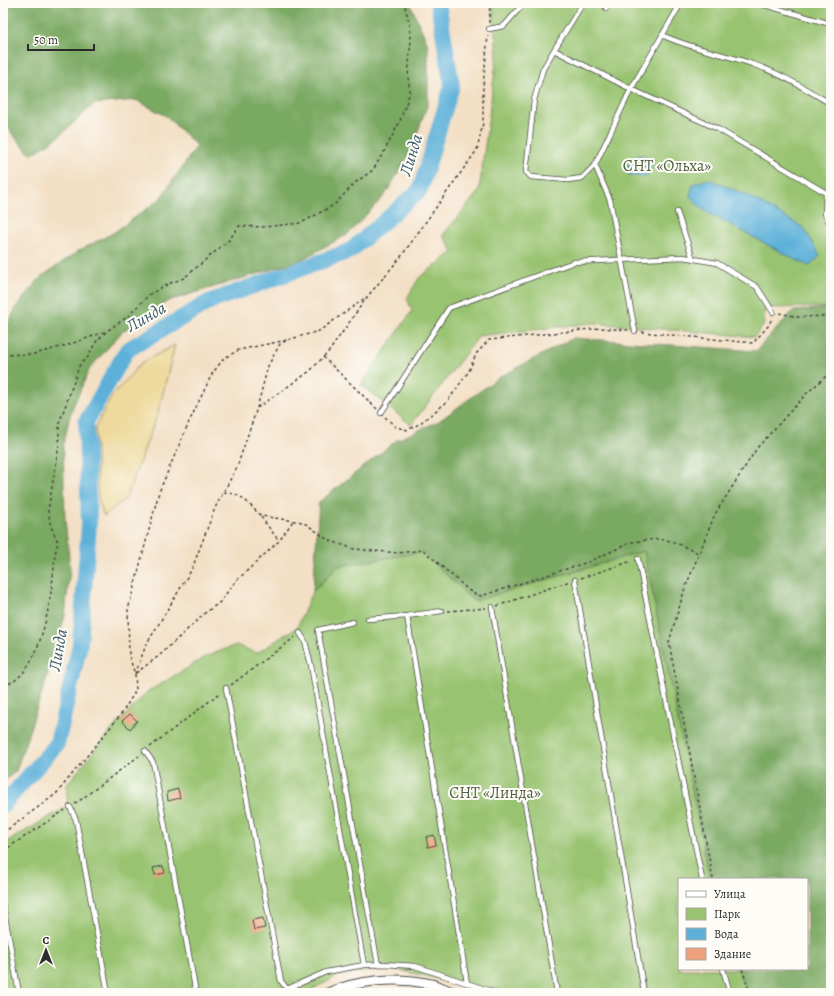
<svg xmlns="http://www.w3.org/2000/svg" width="834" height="996" font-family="Alegreya,serif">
  <rect width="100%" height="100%" fill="#fdfcf7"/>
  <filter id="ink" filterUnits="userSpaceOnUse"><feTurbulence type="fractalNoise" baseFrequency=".025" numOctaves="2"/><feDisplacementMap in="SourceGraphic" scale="8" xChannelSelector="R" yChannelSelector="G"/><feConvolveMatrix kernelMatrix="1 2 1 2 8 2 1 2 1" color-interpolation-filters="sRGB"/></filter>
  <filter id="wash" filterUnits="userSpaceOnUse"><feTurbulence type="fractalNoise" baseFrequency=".012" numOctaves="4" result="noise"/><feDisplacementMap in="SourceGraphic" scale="16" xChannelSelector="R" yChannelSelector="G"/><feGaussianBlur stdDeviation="0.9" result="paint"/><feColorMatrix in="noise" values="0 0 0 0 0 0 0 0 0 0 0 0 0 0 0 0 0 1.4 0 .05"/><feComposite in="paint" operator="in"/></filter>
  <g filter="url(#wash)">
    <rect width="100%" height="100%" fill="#f3dfc4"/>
    <path fill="#98c370" stroke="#62774e" d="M492 3H831V307L765 308 764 325 754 337 593 323 479 336 411 425 361 385 412 311 407 298 419 278 453 252 443 235 479 191 497 54Z
      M644 551 710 879H679V969H738L746 993H484L445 980 392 969 342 974 305 993H3V844L68 806 66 786 107 735 146 693 207 656 236 645 257 653 297 627 313 591 339 566 422 552 474 601Z"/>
    <path fill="#7aa962" stroke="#526a46" d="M3 3H410L428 45V103L410 153 385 195 348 234 299 261 168 301 122 332 90 368 71 411 63 446 65 519 70 568 65 616 46 680 16 771 3 782V334L17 306 41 277 80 250 113 233 159 200 197 146 166 116 136 100 94 104 57 138 31 155 13 135 3 120Z
      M831 308V993H746L738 969H807V879H710L644 551 474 601 422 552 339 566 313 591 319 502 397 440 439 421 498 378 573 338 756 351 793 311Z"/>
    <path fill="#eeda9e" stroke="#8c8264" d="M175 345 158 413 126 498 104 516 98 499 95 428 112 396 141 363Z"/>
    <path fill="#5db1d9" stroke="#446e82" d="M645 155 652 162 651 171 644 177 629 175 628 166 636 156Z
      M709 179 746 195 804 228 820 256 810 266 798 261 703 210 690 196 693 184Z"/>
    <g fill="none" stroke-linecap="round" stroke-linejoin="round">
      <path stroke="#5db1d9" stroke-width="16" d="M3 805 57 744 80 644 89 524 86 422 127 350 209 302 350 251 420 190 452 86 438 3"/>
    </g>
    <g id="blocks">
      <path fill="#eea07d" d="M130 714 137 721 130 729 122 721Z
        M178 789 180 798 168 801 167 792Z
        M434 835 436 845 428 847 426 837Z
        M163 866 165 873 155 875 153 868Z
        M263 918 265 928 254 930 252 920Z"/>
    </g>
  </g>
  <g filter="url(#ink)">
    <use href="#blocks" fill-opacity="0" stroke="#494642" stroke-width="1"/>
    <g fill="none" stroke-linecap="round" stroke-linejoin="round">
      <defs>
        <path id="service" d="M681 3 631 89 554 50 543 69 534 100 526 172 531 177 568 180 582 178 595 165 631 89 718 129 826 193
          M758 3 827 23
          M606 8 610 3
          M489 29 504 26 524 3
          M662 35C691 49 722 53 752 64 780 73 806 89 831 104
          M554 50 583 3
          M595 165 610 200 635 331
          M831 189 826 193 825 214 831 226
          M677 212 693 259
          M381 413 449 308 574 262 683 257 717 263 757 287 773 312
          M638 559 702 879
          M575 580 644 993
          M492 607 557 993
          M407 616 467 983
          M368 619 407 616 442 611
          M353 622 318 630 378 965
          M300 633 305 641 311 665 364 965
          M226 688 281 981 287 989
          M145 751 153 762 196 993
          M70 807 76 820 108 993
          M3 906 19 993
          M723 969 730 993
          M283 993 287 989 326 972 364 965 384 964 415 966 497 993"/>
        <path id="minor" d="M328 993C356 980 396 977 426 983 436 984 446 990 455 993"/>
      </defs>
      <use href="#service" stroke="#494642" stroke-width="6"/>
      <use href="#minor" stroke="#494642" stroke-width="11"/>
      <path stroke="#494642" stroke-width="1.5" stroke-dasharray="3 3" stroke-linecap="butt" d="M489 23 490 3
        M779 313 798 317 831 316
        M642 332 753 343 769 325 772 318
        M3 355 34 354 68 345 107 331
        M323 357 377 409
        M257 408 268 366 280 344 287 340 319 331 365 298
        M385 417 396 427 408 430 419 424 447 402 469 371 476 354 489 340 601 328 628 330
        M224 492 238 495 244 499 261 516 302 522 309 526 328 540 354 549 398 553 423 550 472 593 481 596 588 562 632 542 656 539 672 541 698 553
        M261 517 279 541
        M581 578 632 561
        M497 606 570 581
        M448 611 486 608
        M136 673 160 655 205 613 220 602 235 582 279 541 293 521
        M135 674 146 645 192 569 215 508 237 467 257 408 310 371 330 350 367 297 400 258 477 150 483 123V87L488 35
        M3 685C43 679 53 587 55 554L58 542 51 527 48 511 59 445V424L80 364 88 357 95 343 107 331 127 317 150 294 168 284 184 278 229 240 239 226 263 227 301 223 334 205 355 183 373 170 385 150 400 121 410 92 408 77 411 39 410 25 404 3
        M231 685 295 637
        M150 747 220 693
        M75 804 139 756
        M3 833 56 794 122 713 136 690 135 674 129 656 128 610 159 492 189 422 212 374 224 358 239 350 287 340
        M3 851 65 810
        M713 879 669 642 684 591 715 514 757 448 807 393 831 372
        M742 969 750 993"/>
      <use href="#service" stroke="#fff" stroke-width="4.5"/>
      <use href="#minor" stroke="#fff" stroke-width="9"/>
    </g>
  </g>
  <g text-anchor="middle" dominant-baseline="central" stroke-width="4" stroke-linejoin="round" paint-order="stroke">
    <g font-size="16" fill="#516043" stroke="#fdfcf7">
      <text x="667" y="166">СНТ «Ольха»</text>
      <text x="495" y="793">СНТ «Линда»</text>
    </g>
    <g font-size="17" font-style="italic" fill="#3c5a68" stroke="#fdfcf7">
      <text transform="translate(411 155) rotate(-73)">Линда</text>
      <text transform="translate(146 317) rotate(-30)">Линда</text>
      <text transform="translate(58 650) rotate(-80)">Линда</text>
    </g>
  </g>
  <rect width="834" height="996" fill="none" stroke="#fdfcf7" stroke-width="16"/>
  <rect x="678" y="878" width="130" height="92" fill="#fdfcf7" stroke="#a9a8a5"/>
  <rect x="686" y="891" width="20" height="6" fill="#ffffff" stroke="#a9a8a5"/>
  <text x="714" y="898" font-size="12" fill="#2b2b2b">Улица</text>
  <rect x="686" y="908" width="20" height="12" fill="#98c370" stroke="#a9a8a5"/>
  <text x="714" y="918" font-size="12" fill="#2b2b2b">Парк</text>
  <rect x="686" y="928" width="20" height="12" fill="#5db1d9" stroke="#a9a8a5"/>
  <text x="714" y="938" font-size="12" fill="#2b2b2b">Вода</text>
  <rect x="686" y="948" width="20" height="12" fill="#eea07d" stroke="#a9a8a5"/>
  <text x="714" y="958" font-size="12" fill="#2b2b2b">Здание</text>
  <g transform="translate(46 950)" stroke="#fdfcf7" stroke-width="3" paint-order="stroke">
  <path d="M0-3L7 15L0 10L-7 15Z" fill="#2b2b2b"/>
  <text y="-6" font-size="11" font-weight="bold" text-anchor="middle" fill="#2b2b2b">С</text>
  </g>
  <path d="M28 44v6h66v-6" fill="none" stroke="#2b2b2b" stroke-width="2"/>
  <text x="34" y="44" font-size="12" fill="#2b2b2b" stroke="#fdfcf7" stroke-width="3" paint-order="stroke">50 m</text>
</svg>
